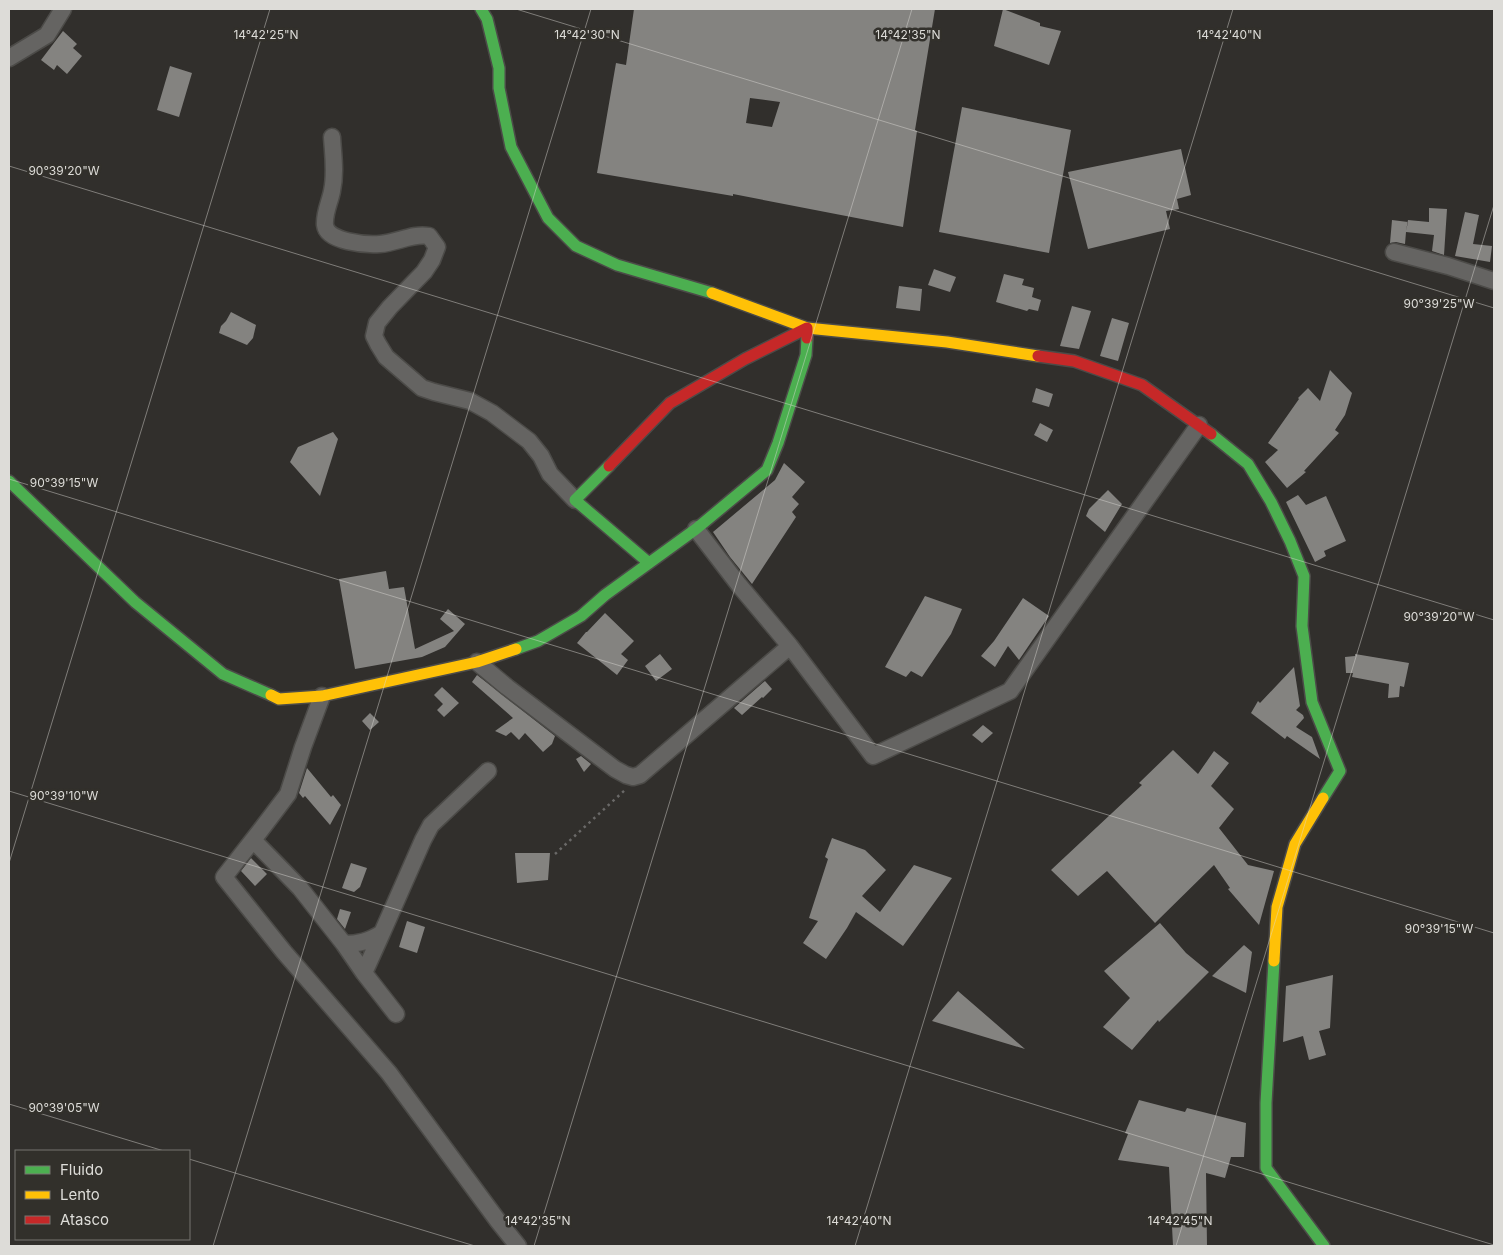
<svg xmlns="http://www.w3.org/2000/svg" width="1503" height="1255" font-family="Inter,sans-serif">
  <rect width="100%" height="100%" fill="#312f2c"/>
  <path fill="#848380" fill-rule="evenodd" d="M634 9H935L915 130 917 131 903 227 733 194V196L597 173 616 63 626 65ZM750 98 780 102 772 127 746 123Z
    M1003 9 1040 23V26L1061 31 1049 65 994 46Z
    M63 31 77 44 73 48 82 56 67 74 57 65 54 70 41 60Z
    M170 66 192 73 179 117 157 110Z
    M962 107 1071 130 1049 253 939 232Z
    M1181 149 1191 195 1177 199 1179 209 1166 211 1170 229 1088 249 1068 172Z
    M1429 208 1447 209 1444 255 1432 251 1434 235 1406 232 1405 244 1396 242 1390 243 1392 220 1408 222 1406 231 1408 220 1429 222Z
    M1465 212 1479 215 1473 244 1492 246 1490 262 1455 256Z
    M934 269 956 277 950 292 928 285Z
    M1004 274 1024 279 1022 285 1034 288 1032 297 1041 300 1038 311 1029 309 1027 311 996 302Z
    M899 286 922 289 920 311 896 308Z
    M1072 306 1091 311 1079 349 1060 346Z
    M231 312 256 325 253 338 247 345 219 333 221 326 226 321Z
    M1112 318 1129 323 1118 361 1100 356Z
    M1330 370 1352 393 1345 415 1335 430 1339 433 1304 471 1306 472 1287 488 1265 462 1278 450 1268 443 1299 399 1298 398 1308 388 1320 401Z
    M1036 388 1053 394 1049 407 1032 402Z
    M1040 423 1053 430 1047 442 1034 435Z
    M333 432 338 439 320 496 290 462 298 447Z
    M784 463 805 482 792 497 799 504 792 512 796 517 752 584 730 557 713 532 775 480Z
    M1108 490 1122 504 1105 532 1086 516 1089 509Z
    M1298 495 1306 505 1326 496 1346 541 1324 551 1326 556 1315 562 1286 502Z
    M386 571 389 589 404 587 415 649 454 631 440 619 448 609 465 624 445 647 422 657 355 669 339 579Z
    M925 596 962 609 951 634 922 677 911 671 906 677 885 667Z
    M1023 598 1049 616 1019 660 1008 646 995 667 981 656 994 641Z
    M605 613 634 641 621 654 628 660 617 675 577 643 586 632H587Z
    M660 654 672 669 656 681 645 666Z
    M1355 654 1409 663 1404 687 1400 686 1399 697 1388 698 1389 684 1352 677 1353 673H1346L1345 657 1355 656Z
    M1294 667 1300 706 1296 710 1303 715 1304 718 1296 727 1312 737 1320 759 1287 736 1285 739 1251 713 1258 701 1260 703Z
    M477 675 555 736 552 744 543 752 525 733 519 740 511 732 506 736 495 731 513 718 472 682Z
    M765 681 772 689 763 698 762 697 742 715 734 708Z
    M442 687 459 703 444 717 437 710 443 704 434 695Z
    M370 713 379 722 370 730 362 721Z
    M983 725 993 733 982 743 972 735Z
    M1173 750 1198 774 1214 751 1229 763 1211 786 1234 809 1219 828 1248 865 1274 871 1259 925 1228 889 1230 888 1214 865 1155 923 1107 871 1078 896 1051 870 1142 785 1139 783Z
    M581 756 591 764 584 772 576 759Z
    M307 768 331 797 333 795 341 805 330 825 305 796 303 798 299 793Z
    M832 838 865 850 886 870 862 896 880 912 914 865 952 878 903 946 856 912 847 928 826 959 803 943 818 921 809 918 828 859 825 857Z
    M515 853H550L548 880 517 883Z
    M251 858 267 874 255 886 241 871Z
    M351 863 367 868 360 887 354 892 342 888Z
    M340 909 351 912 345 929 337 919Z
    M407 921 425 927 417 953 399 947Z
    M1160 923 1186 953 1209 972 1159 1022 1158 1020 1132 1050 1103 1027 1130 998 1104 971Z
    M1244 945 1252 952 1246 993 1212 976Z
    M1333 975 1330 1028 1319 1031 1326 1055 1309 1060 1303 1036 1283 1042 1286 986Z
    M958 991 1025 1049 932 1021Z
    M1139 1100 1185 1112 1187 1108 1246 1123 1244 1157H1231L1225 1178 1206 1173 1207 1246H1173L1169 1167 1118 1160 1128 1134 1125 1133Z"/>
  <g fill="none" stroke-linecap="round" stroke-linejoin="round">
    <defs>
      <path id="street" d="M9 58 47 35 63 9
        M332 137C333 154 336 173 332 191 330 202 324 213 325 225 327 242 366 245 380 244 397 243 412 233 429 236L437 247 432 260 424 272 390 307 377 323 374 336 378 344 386 357 422 388 434 392 470 401 492 413 529 441 541 456 550 474 575 500
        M1394 252 1448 266 1494 281
        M696 529 739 585 790 646 873 756 1010 691 1199 425
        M477 662 507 687 615 769 626 775 633 777 640 775 790 646
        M322 696 303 747 288 794 260 831 224 877 284 952 389 1073 498 1221 518 1246
        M253 840 300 888 344 944 364 973 396 1014
        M344 944C359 944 369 941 382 933L423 840 431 825 488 771
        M364 973 382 933"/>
      <path id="fast" d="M481 9 487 19 499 68V88L511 147 548 218 576 246 617 265 712 293
        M1211 434 1248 464 1271 502 1290 541 1304 576 1302 626 1312 702 1340 771 1323 798
        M609 466 575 500 649 563
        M9 481 135 602 223 674 271 695
        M516 649 538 641 581 616 605 595 696 529 767 470 778 443 806 355 807 338
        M1274 961 1266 1103V1168L1324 1246"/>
      <path id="slow" d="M712 293 807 328 947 342 1038 356
        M271 695 279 699 322 696 477 662 516 649
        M1274 961 1277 907 1295 844 1323 798"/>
      <path id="jam" d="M1038 356 1074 361 1142 385 1211 434
        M609 466 670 403 745 359 807 328V338"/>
    </defs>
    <use href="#street" stroke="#4c4b48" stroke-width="19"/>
    <use href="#fast" stroke="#4c4b48" stroke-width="14"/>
    <use href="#slow" stroke="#4c4b48" stroke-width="14"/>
    <use href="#jam" stroke="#4c4b48" stroke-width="14"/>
    <path stroke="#6a6968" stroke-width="2.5" stroke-dasharray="2.5 4" stroke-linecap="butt" d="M555 854 625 790"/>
    <use href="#street" stroke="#656462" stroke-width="16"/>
    <use href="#fast" stroke="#4caf50" stroke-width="11"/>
    <use href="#slow" stroke="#ffc107" stroke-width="11"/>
    <use href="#jam" stroke="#c62828" stroke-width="11"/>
  </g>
  <path fill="none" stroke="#dddcd8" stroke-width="1" stroke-opacity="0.45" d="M516 9 1494 308M9 166 1494 620M9 479 1494 933M9 791 1494 1245M9 863 270 9M9 1104 164 1151M189 1159 475 1246M213 1246 591 9M534 1246 912 9M855 1246 1233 9M1176 1246 1494 205"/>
  <g font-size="12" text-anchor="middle" fill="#dddcd8" stroke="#32302b" stroke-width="5" stroke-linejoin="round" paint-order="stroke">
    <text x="266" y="39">14°42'25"N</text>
    <text x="587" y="39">14°42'30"N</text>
    <text x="908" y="39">14°42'35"N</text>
    <text x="1229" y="39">14°42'40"N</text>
    <text x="64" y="175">90°39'20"W</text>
    <text x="1439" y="308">90°39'25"W</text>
    <text x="64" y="487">90°39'15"W</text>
    <text x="1439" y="621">90°39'20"W</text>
    <text x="64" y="800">90°39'10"W</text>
    <text x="1439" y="933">90°39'15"W</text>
    <text x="64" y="1112">90°39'05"W</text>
    <text x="538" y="1225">14°42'35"N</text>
    <text x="859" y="1225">14°42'40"N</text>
    <text x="1180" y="1225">14°42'45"N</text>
  </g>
  <rect width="1503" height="1255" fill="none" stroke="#dddcd8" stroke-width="20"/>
  <rect x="15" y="1150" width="175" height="90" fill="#32302b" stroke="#767570"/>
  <rect x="25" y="1166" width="25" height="8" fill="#4caf50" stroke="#767570"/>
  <text x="60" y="1175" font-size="15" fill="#dddcd8">Fluido</text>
  <rect x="25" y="1191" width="25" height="8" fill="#ffc107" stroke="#767570"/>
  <text x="60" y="1200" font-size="15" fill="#dddcd8">Lento</text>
  <rect x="25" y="1216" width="25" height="8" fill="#c62828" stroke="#767570"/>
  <text x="60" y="1225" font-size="15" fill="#dddcd8">Atasco</text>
</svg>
